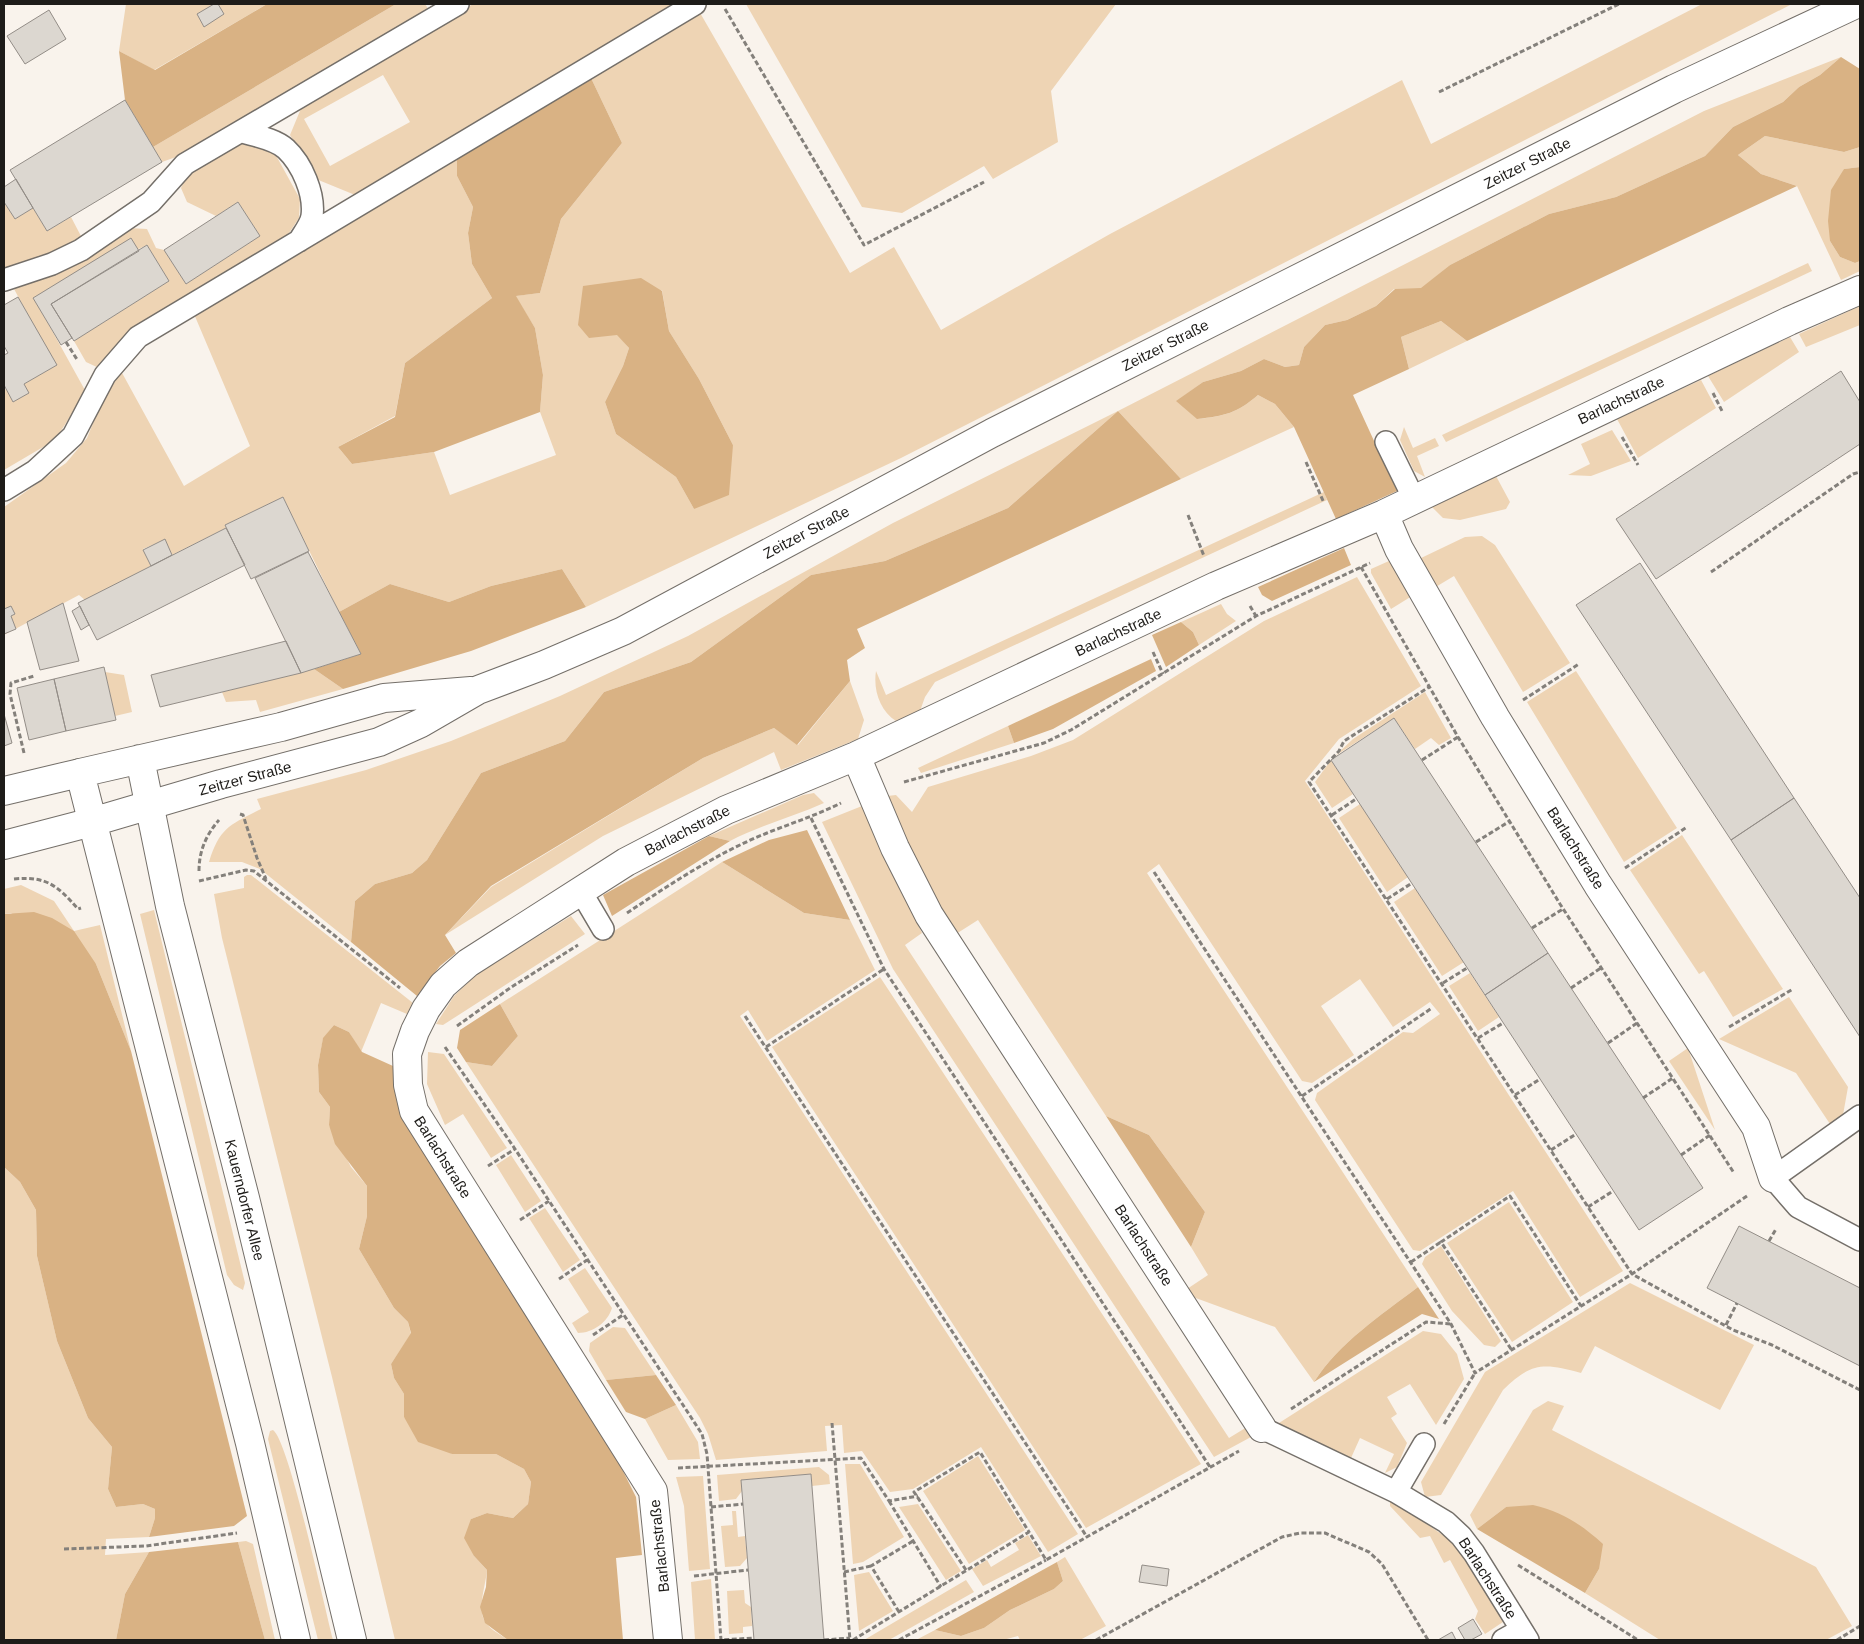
<svg xmlns="http://www.w3.org/2000/svg" width="1864" height="1644" font-family="Arial,sans-serif">
  <rect width="100%" height="100%" fill="#f9f3ec"/>
  <path fill="#eed4b4" fill-rule="evenodd" d="M126 4H267L154 70 119 51Z
    M396 4H425L429 10 293 91 176 157 162 162 153 147Z
    M473 4H685L360 197 316 179 290 135 302 106ZM383 75 410 122 330 166 304 119Z
    M746 4H1116L1051 91 1058 142 993 179 984 166 902 213 862 207Z
    M1702 4H1792L901 458 586 607 562 569 491 586 449 602 390 584 339 612 283 497 225 525 226 528 172 555 164 540 143 549 151 566 85 600 79 595 4 635V507L66 463 87 438 103 399 121 371 184 486 250 446 194 314 457 157V176L473 207 468 233 472 264 492 298 405 363 395 416 338 447 352 464 434 452 450 495 556 455 540 412 543 375 535 328 515 296 540 293 561 219 622 143 591 78 699 11 850 273 894 247 941 330 1110 234 1402 80 1431 144ZM662 290 669 331 699 379 733 445 694 509 676 477 616 434 605 402 623 366 629 348 618 335Z
    M1841 57 1820 75 1799 87 1783 102 1733 127 1705 156 1616 197 1549 214 1450 265 1421 289H1394L1376 306 1347 320 1325 325 1304 347 1299 365 1285 367 1264 359 1241 371 1203 382 1177 401 1198 419C1225 416 1237 413 1258 395L1275 404 1294 427 1181 479 1118 411 1008 508 885 561 811 575 691 662 604 692 565 741 481 773 427 860 412 873 375 884 355 901 351 942 260 869 242 862H209C220 827 230 825 261 809L257 799 366 770 451 741 560 696 688 636 893 523 1118 411 1704 111Z
    M1765 136 1844 152 1860 147V167L1844 169 1830 241 1840 257 1855 263 1860 261V271L1841 280 1797 186 1761 174 1738 155Z
    M242 141 273 150 300 199 299 218 285 239 101 369 86 362 74 341 169 281 147 245 34 298 86 392 55 440 4 470V390L6 389 13 401 24 384 55 366 13 287 129 228 147 229 156 248 164 250 186 284 260 236 238 202 216 216 187 202 181 188 187 174Z
    M4 202 15 219 33 208 47 231 71 217 82 238 53 254 4 268Z
    M1808 263 1812 271 1446 442 1442 435Z
    M1860 306V325L1806 347 1799 334Z
    M1441 321 1467 341 1409 369 1401 337Z
    M1790 337 1799 352 1724 402 1708 376Z
    M1701 380 1716 408 1638 458 1617 419Z
    M1404 427 1413 448 1435 438 1439 446 1417 456 1425 477 1414 471 1400 440Z
    M1612 430 1631 461 1591 476 1568 475 1590 464 1581 444Z
    M1496 476 1510 502 1506 509 1460 520 1443 518 1432 507Z
    M1324 492 1327 500 935 682 925 697 920 711 896 721C880 711 873 690 876 671L886 695Z
    M1482 536 1495 545 1570 663 1523 692 1454 576 1434 588 1419 559 1465 537Z
    M1389 561 1412 596 1391 609 1371 573V569Z
    M1357 577 1421 686 1339 739 1305 781 1623 1271 1580 1297 1513 1191 1420 1251 1413 1250 1315 1100 1317 1093 1403 1032 1413 1033 1440 1014 1430 1002 1393 1027 1360 979 1321 1006 1354 1055 1312 1083 1302 1081 1159 864 1147 873 1418 1287C1380 1316 1340 1342 1314 1382L1275 1327 1193 1297 1187 1289 1208 1275 1191 1247 1205 1212 1149 1135 1106 1116 978 920 956 934 924 879 887 796 896 795 912 812 928 787 1031 756 1073 740 1264 621Z
    M1221 604 1227 614 1236 621 1199 645 1193 632 1181 622Z
    M314 669 343 689 260 712 256 700 226 702 222 692Z
    M1576 671 1677 828 1624 862 1527 702Z
    M105 672 124 675 132 712 115 716Z
    M850 681 864 720 858 739 781 770 774 752 603 836 445 935 491 887 703 758 774 728 798 745Z
    M1425 692 1451 738 1439 745 1431 738 1415 749 1394 718 1335 756 1353 739Z
    M1008 726 1014 743 921 773 918 768Z
    M1331 760 1353 794 1332 808 1315 782Z
    M814 793 824 803C793 817 760 825 730 841L709 836 803 795Z
    M1360 804 1408 877 1387 892 1339 818Z
    M862 806 922 933 905 945 1229 1438 1247 1427 1251 1437 1214 1457 893 969 822 822Z
    M1682 835 1783 989 1733 1017 1704 971 1699 974 1630 870Z
    M722 862 804 913 850 920 875 970 767 1041 748 1010 740 1016 1078 1534 1048 1552 981 1447 913 1489 890 1492 862 1451 844 1453 842 1425 825 1426 827 1451 716 1460 708 1434 700 1418 466 1062 492 1066 518 1036 500 1004Z
    M247 875H251L413 1003 407 1014 381 1003 361 1052 349 1032 334 1025 323 1039 318 1065 319 1092 330 1107 329 1125 351 1167 367 1186V1216L359 1249 394 1308 408 1322 411 1334 391 1364 394 1378 404 1394V1417L452 1454H496L524 1469 531 1482 528 1504 513 1518 487 1513 471 1519 474 1556 487 1570C486 1585 476 1611 486 1623 491 1630 501 1635 508 1640H395L332 1377 222 938 214 894 244 888V877Z
    M21 885 54 901 74 931 100 925 131 1051 96 964 11 913 4 914V889Z
    M1415 888 1464 962 1442 976 1394 902Z
    M154 910 245 1283 243 1290 234 1285 227 1275 140 914Z
    M571 916 585 934 443 1025 436 1024 454 996 477 974Z
    M1470 973 1499 1017 1478 1031 1449 986Z
    M880 977 1201 1464 1086 1528 772 1047Z
    M1789 997 1848 1087 1843 1115 1830 1124 1796 1073 1719 1039Z
    M1688 1048 1715 1130 1669 1061Z
    M428 1052 444 1054 507 1148 491 1158 463 1114 445 1125 427 1084Z
    M511 1155 541 1201 525 1212 496 1165Z
    M4 1167 20 1182 36 1210 37 1256 57 1341 88 1418 112 1447 108 1489 116 1507 143 1504 155 1509V1518L149 1537 106 1539 105 1555 149 1552 125 1594 116 1640H4Z
    M1509 1202 1573 1302 1512 1342 1447 1243Z
    M545 1208 580 1260 563 1272 529 1218Z
    M1441 1246 1501 1341 1495 1347 1484 1345 1452 1311 1422 1264 1425 1257Z
    M585 1268 612 1308C608 1322 593 1333 578 1333L572 1323 589 1312 568 1279Z
    M1630 1283 1754 1345 1720 1410 1595 1346 1581 1373C1544 1363 1531 1362 1503 1390L1441 1495 1425 1497 1421 1482 1485 1372Z
    M613 1327 625 1328 656 1375 606 1380 589 1351 590 1343Z
    M1423 1331 1441 1334 1457 1354 1464 1379 1436 1425 1410 1384 1387 1397 1397 1414 1391 1418 1407 1443 1397 1467 1385 1473 1394 1454 1360 1438 1351 1458 1301 1437 1279 1423Z
    M1548 1401 1564 1406 1552 1430 1816 1567 1852 1626 1826 1640H1660L1585 1593 1599 1569 1506 1507 1477 1529 1470 1515 1533 1410Z
    M676 1405 698 1442 700 1459 668 1460 645 1419Z
    M273 1430C289 1441 325 1610 333 1640H318L268 1439 270 1431Z
    M978 1456 1025 1530 969 1564 923 1491Z
    M845 1464H860L904 1537 863 1562 853 1564Z
    M819 1467 829 1475 830 1484 812 1486 811 1474 742 1480V1491L736 1499 719 1501 717 1475Z
    M703 1476 710 1569 689 1571 684 1506 676 1477Z
    M1390 1498 1454 1543 1506 1620 1485 1634 1475 1619 1478 1611 1450 1560 1444 1563 1430 1536 1420 1538 1390 1506Z
    M918 1504 961 1571 946 1580 899 1507Z
    M732 1511H736L738 1537 745 1536 747 1558 740 1566 725 1567 721 1526 733 1525Z
    M1028 1535 1041 1556 983 1586 972 1569 987 1560 991 1567 1019 1550 1015 1543Z
    M246 1541 253 1544 275 1640H265L238 1542Z
    M1065 1557 1106 1626 1080 1640H1020L1018 1636 1003 1640H916L935 1630 961 1636 984 1628 1010 1610 1054 1589 1063 1581 1057 1562Z
    M869 1572 893 1611 859 1631 854 1575Z
    M711 1579 715 1640H695L691 1582Z
    M966 1580 974 1592 889 1640H864Z
    M744 1590 745 1603 751 1607 752 1626 743 1627V1633L729 1634 727 1591Z"/>
  <path fill="#d9b284" d="M267 4H396L153 147 125 100 119 51 155 70Z
    M1841 57 1860 69V147L1844 152 1765 136 1738 155 1761 174 1797 186 1467 341 1441 321 1401 337 1409 369 1353 395 1397 491 1336 519 1294 427 1275 404 1258 395C1237 413 1225 416 1197 419L1176 401 1203 382 1241 371 1264 359 1285 367 1299 365 1304 347 1325 325 1347 320 1376 306 1395 289 1421 288 1450 265 1549 214 1616 197 1705 156 1733 127 1783 102 1799 87 1820 75Z
    M591 78 622 143 561 219 540 293 516 296 535 328 543 375 540 412 434 452 352 464 338 447 395 417 405 363 492 298 472 264 468 233 473 207 457 176V157Z
    M1860 167V261L1855 263 1840 257 1830 241 1828 221 1831 190 1844 169Z
    M641 278 662 291 669 331 699 379 733 445 729 495 694 509 676 477 616 434 605 402 623 366 629 348 617 335 589 338 578 325 583 286Z
    M1118 411 1181 479 857 629 865 648 847 660 850 681 797 745 774 728 703 758 491 886 445 935 456 953 440 966 417 996 351 942 355 901 375 884 412 873 427 860 481 773 565 741 604 692 691 662 811 575 885 561 1008 508Z
    M1344 548 1351 565 1272 601 1262 595 1258 587Z
    M562 569 586 607 471 651 343 689 314 669 361 654 339 612 390 584 449 602 491 586Z
    M1181 622 1193 632 1199 645 1166 667 1152 635Z
    M1151 659 1156 671 1053 729 1014 743 1008 726Z
    M807 830 850 920 804 913 722 862 769 840Z
    M709 836 730 841 612 916 603 895Z
    M34 912 52 918 74 931 96 964 131 1051 247 1516 234 1526 149 1537 155 1518V1509L143 1504 116 1507 108 1489 112 1447 88 1418 57 1341 37 1256 36 1210 20 1182 4 1167V914Z
    M500 1004 518 1036 492 1066 466 1062 457 1048 460 1030Z
    M334 1025 349 1032 362 1052 393 1066 401 1109 417 1142 607 1439 636 1497 642 1555 616 1558 623 1640H508L485 1623 480 1607 486 1587 487 1570 474 1556 464 1538 471 1519 487 1513 513 1518 528 1504 531 1482 524 1469 496 1454H452L418 1442 404 1417V1394L394 1378 391 1364 411 1333 408 1322 394 1308 359 1249 367 1216V1186L335 1144 329 1125 330 1107 319 1092 318 1065 323 1038Z
    M1106 1116 1149 1135 1205 1212 1191 1247Z
    M1418 1287 1439 1319 1422 1314 1314 1382C1340 1342 1380 1316 1418 1287Z
    M656 1375 676 1405 645 1419 626 1412 606 1380Z
    M1533 1505C1562 1512 1581 1524 1603 1544L1599 1569 1585 1593 1477 1529 1506 1507Z
    M238 1542 265 1640H116L125 1594 149 1552Z
    M1057 1562 1063 1581 1054 1589 1010 1610 984 1628 961 1636 935 1630Z"/>
  <path fill="#dcd7d0" stroke="#938d87" d="M214 4H218L224 14 204 27 197 14Z
    M49 10 66 39 25 64 7 36Z
    M125 100 162 162 47 231 10 170Z
    M16 179 33 208 15 219 4 202V187Z
    M238 202 260 236 186 284 164 250Z
    M131 238 139 251 51 304 72 338 61 345 33 298Z
    M147 245 169 281 74 341 51 304Z
    M18 297 57 365 24 384 29 393 13 402 4 385V355L8 353 4 346V305Z
    M1841 371 1860 402V444L1656 579 1616 519Z
    M283 497 309 551 251 579 225 525Z
    M226 528 245 565 97 640 78 603Z
    M165 539 172 555 151 566 143 550Z
    M308 552 361 654 301 673 255 578Z
    M1640 563 1794 798 1731 840 1576 605Z
    M63 603 79 661 40 670 27 622Z
    M11 606 15 614 11 616 16 629 4 634V609Z
    M80 606 89 625 81 630 72 611Z
    M286 641 301 673 160 707 151 675Z
    M104 667 116 720 66 731 54 679Z
    M54 679 66 731 29 740 17 688Z
    M4 714 12 743 4 746Z
    M1394 718 1548 953 1485 995 1331 760Z
    M1794 798 1860 898V1037L1731 840Z
    M1548 953 1703 1188 1639 1230 1485 995Z
    M1739 1226 1860 1288V1366L1707 1288Z
    M811 1474 824 1640H754L741 1480Z
    M1142 1565 1169 1569 1167 1586 1139 1582Z
    M1473 1619 1482 1634 1471 1640H1465L1458 1628Z
    M1452 1632 1456 1640H1438Z"/>
  <g fill="none" stroke-linecap="round" stroke-linejoin="round">
    <defs>
      <path id="lane" d="M242 132C256 136 275 139 286 149 302 164 315 194 312 216 311 224 303 234 299 241
        M4 280 52 264 81 250 151 202 185 164 458 4
        M1386 442 1414 499
        M4 490 35 471 73 436 105 375 138 337 695 4
        M580 890 603 929
        M1860 1116 1773 1178 1798 1207 1860 1240
        M1262 1428 1396 1492 1446 1522 1461 1536 1474 1553 1528 1640
        M1396 1492 1424 1444
        M1503 1640 1521 1630"/>
      <path id="street" d="M1384 514 1399 549 1495 717 1598 885 1756 1127 1773 1178
        M856 756 895 848 929 915 1262 1428
        M668 1640 653 1491 414 1111 408 1085 407 1054 415 1031 426 1009 443 985 468 963 626 862 726 810 856 756 1216 586 1384 514 1789 321 1860 290"/>
      <path id="secondary" d="M4 791 80 773
        M4 845 92 822"/>
      <path id="primary" d="M140 759 170 906 245 1198 352 1640
        M92 822 221 784 379 742 421 723 478 690 544 665 623 631 992 433 1674 89 1856 4
        M296 1640 250 1443 80 773 281 727 384 698 471 691"/>
    </defs>
    <use href="#lane" stroke="#746f69" stroke-width="24"/>
    <use href="#street" stroke="#746f69" stroke-width="30"/>
    <use href="#secondary" stroke="#746f69" stroke-width="30"/>
    <use href="#primary" stroke="#746f69" stroke-width="30"/>
    <path stroke="#84807b" stroke-width="3" stroke-dasharray="5 2.5" stroke-linecap="butt" d="M725 9 864 245 984 182
      M1439 92 1619 4
      M66 342 78 361
      M1713 393 1722 411
      M1622 437 1638 465
      M1306 462 1324 503
      M1188 515 1204 556
      M1361 567 1458 737 1560 904 1734 1173
      M1711 572 1853 474 1860 472
      M1250 606 1256 616
      M1153 652 1163 674
      M1523 700 1579 664
      M24 753 10 694 11 683 34 676
      M1422 760 1458 737
      M904 782 1044 743 1071 730 1256 616 1370 563
      M240 814 243 815 257 858 266 879
      M1332 815 1356 799
      M811 818 884 969 1210 1467
      M1476 842 1510 821
      M1625 868 1687 827
      M199 871C199 851 206 835 219 820
      M1154 872 1451 1324 1475 1373 1632 1274 1309 782 1339 751 1344 741 1429 687
      M14 879C46 876 57 885 78 909L81 908
      M199 881 246 870 254 871 400 988
      M1387 899 1412 883
      M627 913C672 883 717 853 767 833 792 823 817 815 841 803
      M1532 928 1563 909
      M1443 983 1467 968
      M1571 988 1601 968
      M745 1016 1087 1537
      M457 1026 510 988 578 945
      M1729 1027 1793 989
      M1478 1038 1503 1023
      M1608 1043 1637 1023
      M445 1047 515 1149 702 1434 707 1454 721 1640 754 1638
      M766 1047 884 969
      M1515 1095 1540 1079
      M1302 1096 1432 1008
      M1643 1098 1673 1078
      M1551 1150 1576 1134
      M1681 1155 1710 1135
      M488 1166 515 1149
      M1747 1196 1632 1274 1733 1330 1772 1345 1860 1390
      M1588 1207 1613 1191
      M520 1220 549 1201
      M1769 1241 1776 1229
      M1411 1262 1441 1242
      M559 1279 587 1260
      M1726 1325 1737 1303
      M593 1335 623 1315
      M1511 1349 1441 1242 1510 1196 1581 1306
      M1291 1409 1426 1322 1451 1324
      M832 1423 850 1640
      M1444 1424 1475 1373
      M678 1468 861 1458 889 1501 918 1496
      M889 1501 941 1587
      M711 1507 743 1504
      M64 1549 146 1546 237 1533
      M1518 1565 1638 1640
      M966 1570 914 1492 980 1452 1029 1532
      M844 1572 871 1566
      M694 1576 748 1570
      M899 1612 871 1566 913 1541
      M824 1640 850 1638
      M853 1640 1029 1532 1046 1560 1239 1451
      M899 1640 1046 1560
      M1096 1640 1282 1537 1300 1533H1325L1369 1552 1382 1564 1428 1640
      M1837 1640 1860 1626"/>
    <use href="#lane" stroke="#fff" stroke-width="21"/>
    <use href="#street" stroke="#fff" stroke-width="28"/>
    <use href="#secondary" stroke="#fff" stroke-width="28"/>
    <use href="#primary" stroke="#fff" stroke-width="28"/>
  </g>
  <g text-anchor="middle" dominant-baseline="central" stroke-width="5" stroke-linejoin="round" paint-order="stroke">
    <g font-size="15" fill="#1e1c19" stroke="#fff">
      <text transform="translate(1527 163) rotate(-27)">Zeitzer Straße</text>
      <text transform="translate(1165 345) rotate(-27)">Zeitzer Straße</text>
      <text transform="translate(1621 400) rotate(-25)">Barlachstraße</text>
      <text transform="translate(806 532) rotate(-28)">Zeitzer Straße</text>
      <text transform="translate(1118 632) rotate(-25)">Barlachstraße</text>
      <text transform="translate(245 778) rotate(-15)">Zeitzer Straße</text>
      <text transform="translate(687 830) rotate(-27)">Barlachstraße</text>
      <text transform="translate(1576 848) rotate(58)">Barlachstraße</text>
      <text transform="translate(443 1157) rotate(58)">Barlachstraße</text>
      <text transform="translate(245 1200) rotate(76)">Kauerndorfer Allee</text>
      <text transform="translate(1144 1245) rotate(57)">Barlachstraße</text>
      <text transform="translate(659 1546) rotate(-96)">Barlachstraße</text>
      <text transform="translate(1488 1578) rotate(57)">Barlachstraße</text>
    </g>
  </g>
  <rect width="1864" height="1644" fill="none" stroke="#1e1c19" stroke-width="10"/>
</svg>
